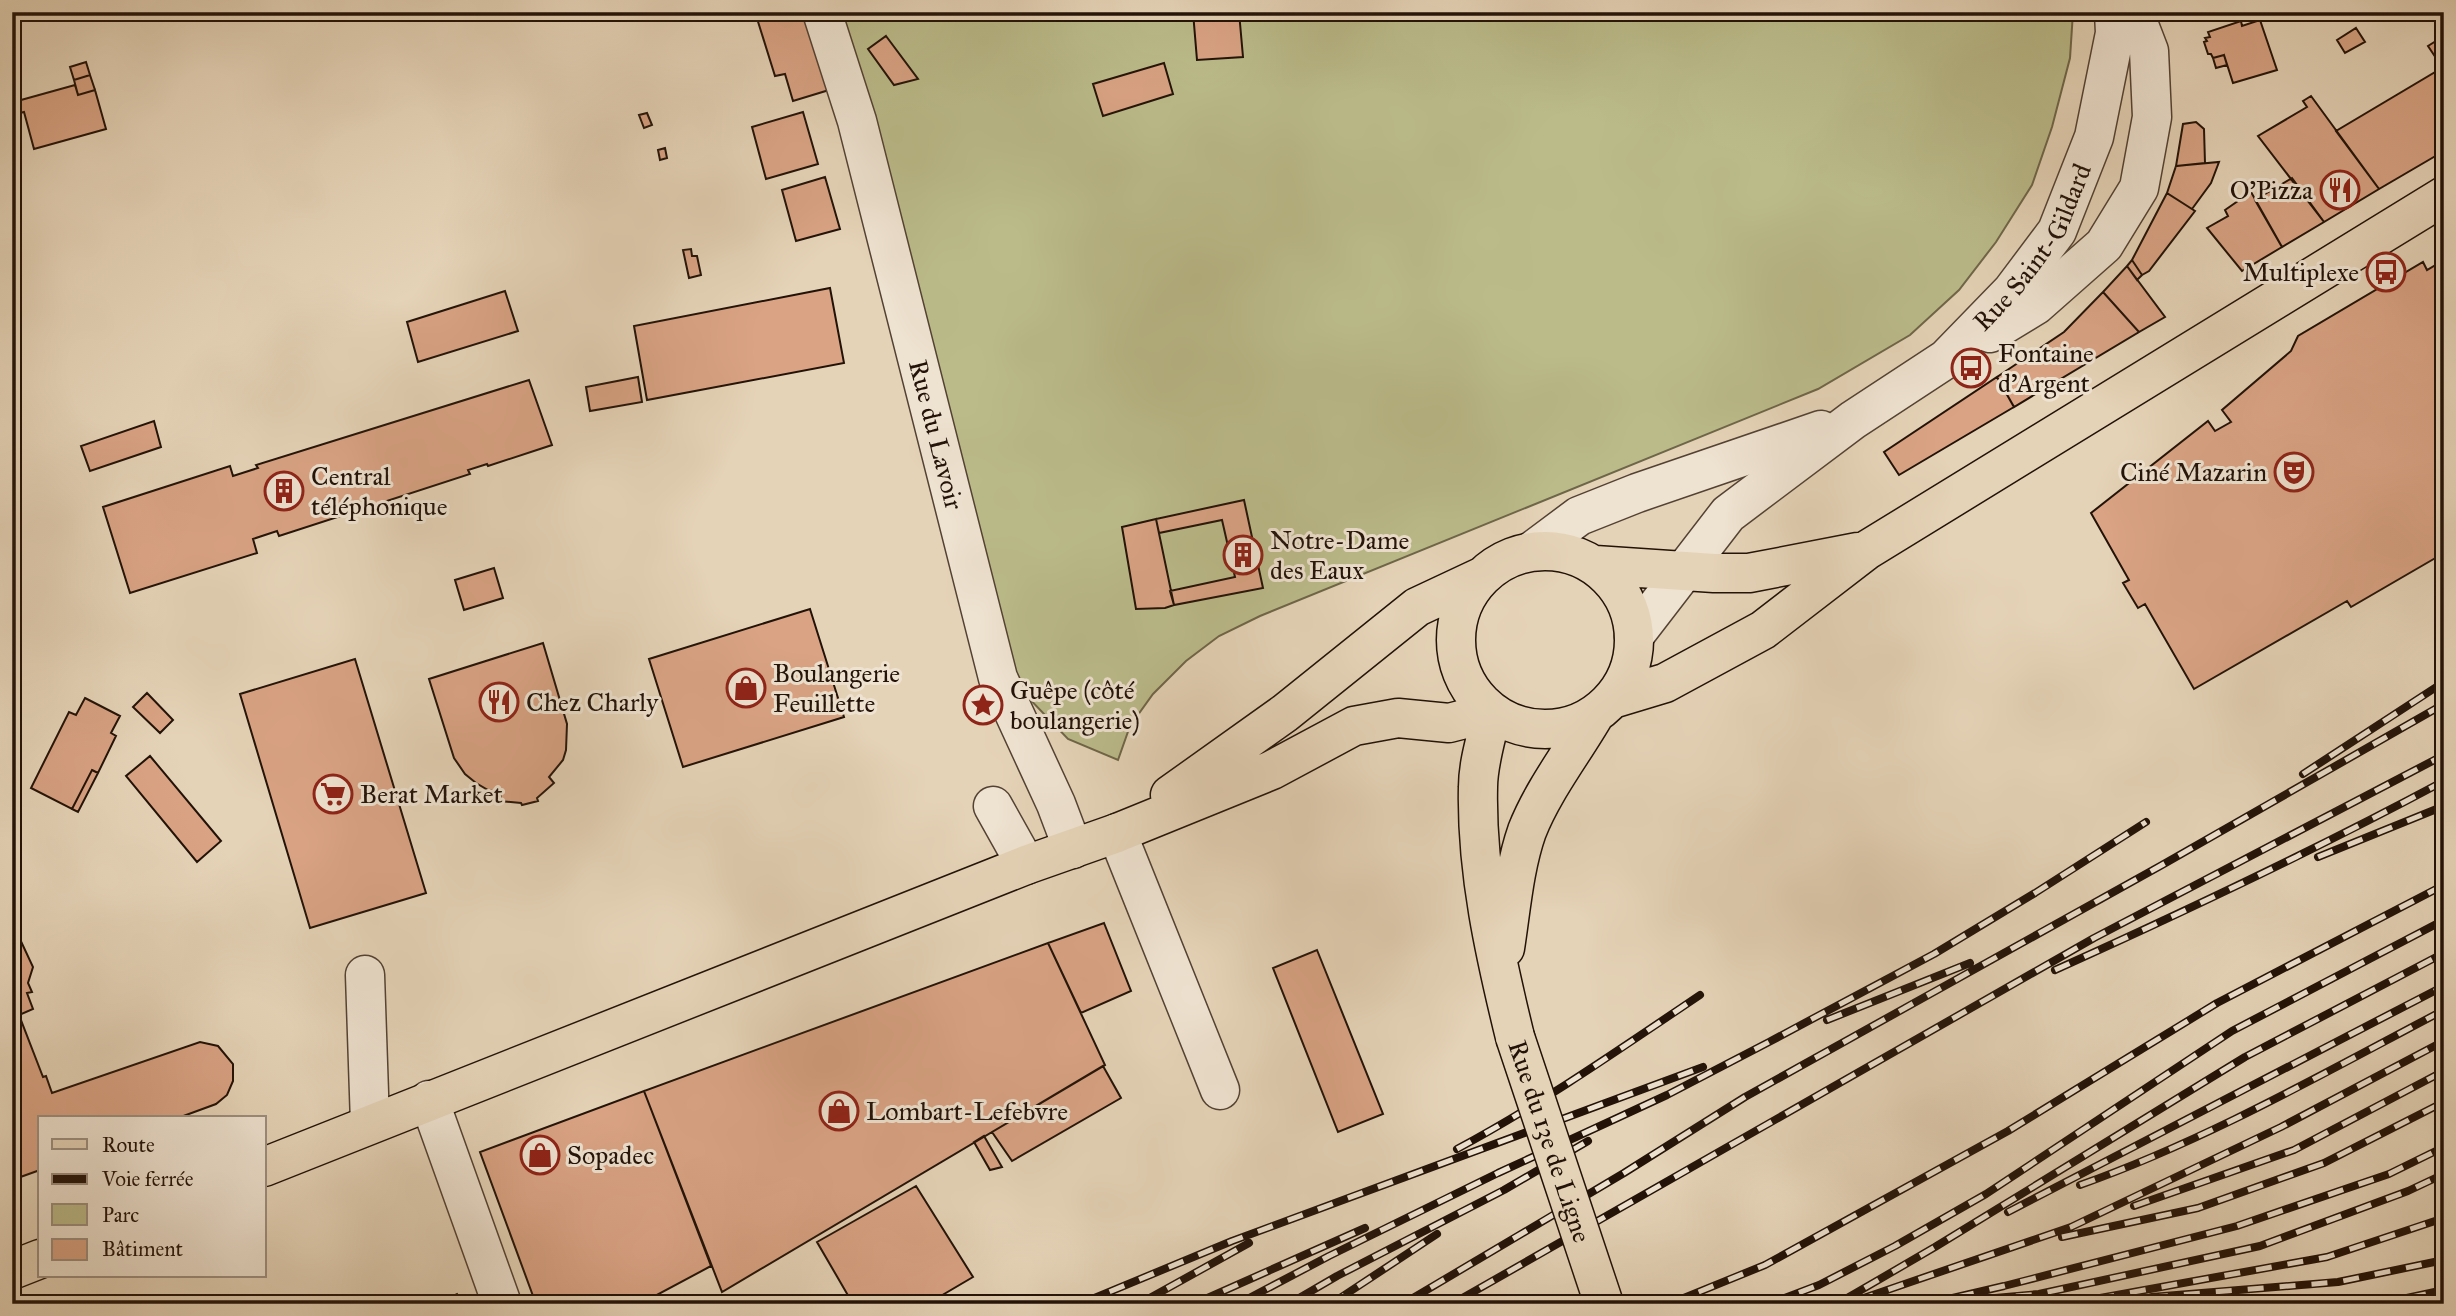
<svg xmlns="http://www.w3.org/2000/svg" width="2456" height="1316" font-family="'IM FELL Great Primer',serif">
  <rect width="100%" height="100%" fill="#e5d3b7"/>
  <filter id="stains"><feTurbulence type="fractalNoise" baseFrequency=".00286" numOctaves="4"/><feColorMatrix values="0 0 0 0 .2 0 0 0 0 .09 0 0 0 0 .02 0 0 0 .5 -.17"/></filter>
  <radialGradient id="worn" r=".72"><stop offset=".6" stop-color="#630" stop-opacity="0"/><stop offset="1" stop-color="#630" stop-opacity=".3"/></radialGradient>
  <path fill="#bbbb8a" stroke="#6e6649" stroke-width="2" d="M830 12H2073L2070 58 2052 127 2032 185 1996 242 1959 290 1910 335 1818 389 1260 616 1219 636 1186 661 1153 694 1130 726 1118 760 1068 739 1020 689Z"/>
  <path fill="#d9a384" stroke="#221208" stroke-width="2" d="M415 12H434L418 19Z
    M755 12H804L829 90 793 101 785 74 775 76Z
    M1193 12H1239L1243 57 1197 60Z
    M2260 20 2277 70 2233 83 2224 55 2213 58 2211 54H2208L2204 42 2207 41 2205 38 2210 37 2208 32 2241 21 2242 26Z
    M2356 28 2365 42 2345 53 2337 40Z
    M886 36 918 79 894 85 868 49Z
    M2444 36V70L2428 46Z
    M2224 55 2227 65 2216 68 2213 58Z
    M86 62 90 75 74 80 70 67Z
    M1164 63 1173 94 1103 116 1093 84Z
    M2442 68 2444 151 2379 189 2336 131Z
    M90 75 95 90 78 95 74 80Z
    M15 83 21 100 75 85 78 95 95 90 106 129 34 149 24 112 12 115V84Z
    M2311 96 2379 189 2324 222 2258 136 2307 107 2303 101Z
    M803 112 818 164 766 179 752 127Z
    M647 113 652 125 644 128 639 115Z
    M2196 122 2204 129 2205 163 2176 166 2183 124Z
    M665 148 667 158 660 160 658 150Z
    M2219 162 2211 183 2192 209 2167 193 2176 166Z
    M825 177 840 229 796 241 782 190Z
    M2292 178 2324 222 2282 247 2255 200Z
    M2251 192 2282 247 2242 271 2207 228 2228 216 2225 210Z
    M2167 193 2195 211 2149 271 2142 275 2132 260Z
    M691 249 692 256H697L701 275 689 278 683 250Z
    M2132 260 2142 275 2137 280 2127 266Z
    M2444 260V553L2351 607 2347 601 2194 689 2145 604 2138 608 2123 583 2129 580 2091 513 2208 421 2215 431 2231 422 2222 410 2291 351 2298 336 2423 262 2427 270Z
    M2127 266 2165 317 2139 332 2103 292Z
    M830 288 844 363 647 400 634 326Z
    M505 291 518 331 418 362 407 322Z
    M2103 292 2139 332 2014 407 1997 377 2064 332Z
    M638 377 642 402 590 411 586 387Z
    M1997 377 2014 407 1899 475 1884 452Z
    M529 380 552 445 488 466 487 464 468 470 470 474 279 536 277 531 253 539 257 553 130 593 103 507 230 466 233 476 258 468 256 465Z
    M154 421 161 447 90 471 81 446Z
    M1244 500 1263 588 1174 605 1170 591 1235 577 1222 520 1159 533 1156 519Z
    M1156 519 1174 605 1165 608 1136 609 1122 527Z
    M494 568 503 598 464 610 455 580Z
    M810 609 844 717 683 767 649 659Z
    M543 643 567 724 566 750 563 760 549 777 554 783 537 798 538 801 522 805 521 803 500 801 501 792 488 790 476 783 465 774 454 758 429 679Z
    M355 659 426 893 310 928 240 694Z
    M147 693 173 720 160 733 133 707Z
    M85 698 120 716 111 733 116 736 98 773 92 770 72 809 31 788 69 712 76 715Z
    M150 756 221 841 197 862 126 776Z
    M92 770 98 773 78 812 72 809Z
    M12 922 33 967 28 983 32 992 27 993 33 1009 19 1015 43 1077 46 1076 52 1093 200 1042 218 1046 233 1064V1081L227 1095 216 1104 178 1118H40V1170L12 1180Z
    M1104 923 1131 991 1081 1013 1048 943Z
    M1048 943 1105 1065 722 1292 644 1091Z
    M1317 950 1383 1114 1338 1132 1273 968Z
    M1103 1066 1121 1098 1012 1161 992 1132Z
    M644 1091 711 1266 640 1304H536L480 1152Z
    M984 1136 1002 1167 990 1170 974 1142Z
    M916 1186 973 1277 927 1304H853L817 1242Z
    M457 1294 463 1304H438L441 1302Z"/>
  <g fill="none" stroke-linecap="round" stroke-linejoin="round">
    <defs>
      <g id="minor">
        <path id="s1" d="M822 12 857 121 998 678 1056 804 1073 849"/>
        <path d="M1990 333 2036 305 2104 245 2139 188 2152 117 2149 51 2134 12"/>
        <path d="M1532 551 1579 516 1637 493 1821 430"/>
        <path id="s2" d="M1634 636 1728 514 1853 420 1946 359 2012 291 2057 231 2094 137 2115 33 2114 12"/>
        <path d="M993 806 1026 865"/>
        <path d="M1117 833 1220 1090"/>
        <path d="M365 975 370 1123"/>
        <path d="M429 1100 502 1304"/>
      </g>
      <path id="major" d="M1456 640a89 89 0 1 1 178 0a89 89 0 1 1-178 0Z
        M1595 565 1714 573H1749L1858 552
        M1612 699 1665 683 1763 630 1867 550 2444 196
        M1170 795 1285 713 1417 607 1481 577
        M1505 948C1511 910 1514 868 1527 831 1543 790 1573 752 1595 714
        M264 1167 1026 865 1117 833 1272 770 1354 726 1398 718 1449 723 1492 712C1487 736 1478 762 1478 787 1476 871 1495 955 1515 1037
        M12 1270 40 1259"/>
    </defs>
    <use href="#minor" stroke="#534234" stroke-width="41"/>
    <use href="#major" stroke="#221208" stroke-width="41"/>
    <use href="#minor" stroke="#eee2d0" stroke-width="38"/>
    <use href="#major" stroke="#e5d3b7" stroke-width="38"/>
    <defs>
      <path id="rail" d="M2303 774 2444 682
        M2318 857 2444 806
        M2055 970C2186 911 2317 849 2444 781
        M1827 1020 1970 963
        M1457 1149C1541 1104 1620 1049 1700 995
        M2080 1185C2205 1141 2326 1072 2444 1010
        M2134 1206 2294 1150 2444 1071
        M2008 1212 2444 986
        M2062 1237 2198 1208 2324 1163 2444 1102
        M2152 1297 2338 1282 2444 1260
        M1984 1299 2039 1294 2260 1246 2408 1191 2444 1174
        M1858 1300 2071 1227 2281 1127 2444 1041
        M1080 1304 1232 1241 1703 1067
        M1139 1304 1249 1243
        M1194 1304 1365 1228
        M1238 1304 1329 1256 1498 1173 1667 1095 1769 1042 1934 954 2035 893 2146 822
        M1289 1304 1337 1276 1504 1190 1588 1141
        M1331 1304 1437 1234
        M1403 1304 1624 1173 1745 1097 2162 865 2444 704
        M1452 1304 2094 938 2444 755
        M1669 1304 1765 1265 2008 1131 2217 1003 2444 885
        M1769 1304 1819 1285 1895 1246 1986 1194 2232 1031 2444 920
        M1837 1304 1935 1247 2245 1057 2444 953
        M1927 1304 2004 1286 2237 1226 2389 1174 2444 1147
        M2067 1304 2327 1257 2444 1218
        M2379 1304 2444 1290"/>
    </defs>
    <use href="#rail" stroke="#221208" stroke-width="8"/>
    <use href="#rail" stroke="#eee2d0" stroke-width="5" stroke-dasharray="16" stroke-linecap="butt"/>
    <defs>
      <g id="major-bridge">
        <path id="s3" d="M1515 1037 1604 1304"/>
      </g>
    </defs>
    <use href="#major-bridge" stroke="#221208" stroke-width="41" stroke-linecap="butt"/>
    <use href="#major-bridge" stroke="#e5d3b7" stroke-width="38"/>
  </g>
  <defs>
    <symbol id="restaurant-ring" viewBox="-11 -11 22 22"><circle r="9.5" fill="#eee2d0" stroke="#8f2418" stroke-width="1.5"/><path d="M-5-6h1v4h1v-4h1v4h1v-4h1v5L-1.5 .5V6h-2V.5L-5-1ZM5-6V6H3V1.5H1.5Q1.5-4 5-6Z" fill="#8f2418"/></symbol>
    <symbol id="bus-ring" viewBox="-11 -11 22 22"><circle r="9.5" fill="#eee2d0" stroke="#8f2418" stroke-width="1.5"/><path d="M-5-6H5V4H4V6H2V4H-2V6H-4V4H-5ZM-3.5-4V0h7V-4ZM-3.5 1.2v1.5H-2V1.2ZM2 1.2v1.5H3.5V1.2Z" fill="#8f2418"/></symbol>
    <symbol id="theatre-ring" viewBox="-11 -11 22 22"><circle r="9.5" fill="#eee2d0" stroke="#8f2418" stroke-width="1.5"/><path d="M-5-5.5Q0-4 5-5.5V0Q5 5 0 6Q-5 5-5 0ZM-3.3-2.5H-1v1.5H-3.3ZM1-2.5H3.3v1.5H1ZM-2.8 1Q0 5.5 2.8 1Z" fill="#8f2418"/></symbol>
    <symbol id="building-ring" viewBox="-11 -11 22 22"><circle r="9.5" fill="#eee2d0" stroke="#8f2418" stroke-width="1.5"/><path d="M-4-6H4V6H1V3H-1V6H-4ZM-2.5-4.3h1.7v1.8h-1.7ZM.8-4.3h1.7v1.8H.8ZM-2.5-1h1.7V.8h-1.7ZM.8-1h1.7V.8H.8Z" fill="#8f2418"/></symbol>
    <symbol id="shop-ring" viewBox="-11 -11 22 22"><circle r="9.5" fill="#eee2d0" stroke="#8f2418" stroke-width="1.5"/><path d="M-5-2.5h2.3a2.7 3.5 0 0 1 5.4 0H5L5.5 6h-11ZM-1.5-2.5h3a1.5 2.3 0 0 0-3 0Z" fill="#8f2418"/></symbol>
    <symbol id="sight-ring" viewBox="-11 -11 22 22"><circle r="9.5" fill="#eee2d0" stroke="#8f2418" stroke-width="1.5"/><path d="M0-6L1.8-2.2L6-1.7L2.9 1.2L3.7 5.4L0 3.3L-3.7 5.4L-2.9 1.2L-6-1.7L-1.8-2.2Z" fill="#8f2418"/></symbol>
    <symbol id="supermarket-ring" viewBox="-11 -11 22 22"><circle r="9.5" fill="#eee2d0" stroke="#8f2418" stroke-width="1.5"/><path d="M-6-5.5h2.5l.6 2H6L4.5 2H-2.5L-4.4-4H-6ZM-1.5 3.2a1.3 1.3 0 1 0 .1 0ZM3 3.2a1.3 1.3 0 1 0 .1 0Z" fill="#8f2418"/></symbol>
  </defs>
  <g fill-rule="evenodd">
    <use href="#restaurant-ring" x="2318" y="168" width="44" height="44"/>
    <use href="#bus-ring" x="2364" y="250" width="44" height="44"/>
    <use href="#bus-ring" x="1949" y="346" width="44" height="44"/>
    <use href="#theatre-ring" x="2272" y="450" width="44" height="44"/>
    <use href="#building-ring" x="262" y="469" width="44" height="44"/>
    <use href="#building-ring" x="1221" y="533" width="44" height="44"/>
    <use href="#shop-ring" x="724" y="666" width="44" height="44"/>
    <use href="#restaurant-ring" x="477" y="680" width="44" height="44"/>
    <use href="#sight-ring" x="961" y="683" width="44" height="44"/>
    <use href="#supermarket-ring" x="311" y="772" width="44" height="44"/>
    <use href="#shop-ring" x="817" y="1089" width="44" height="44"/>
    <use href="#shop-ring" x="518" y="1133" width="44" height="44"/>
  </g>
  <g text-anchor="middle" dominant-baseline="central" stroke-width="6" stroke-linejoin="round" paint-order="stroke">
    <g font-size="26" fill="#221208" stroke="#eee2d0" text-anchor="start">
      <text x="2313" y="190" text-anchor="end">O'Pizza</text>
      <text x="2359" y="272" text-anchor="end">Multiplexe</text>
      <text x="1998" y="353">Fontaine<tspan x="1998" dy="30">d'Argent</tspan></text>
      <text x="2267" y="472" text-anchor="end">Ciné Mazarin</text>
      <text x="311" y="476">Central<tspan x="311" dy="30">téléphonique</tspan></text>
      <text x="1270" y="540">Notre-Dame<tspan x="1270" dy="30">des Eaux</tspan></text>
      <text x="773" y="673">Boulangerie<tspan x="773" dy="30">Feuillette</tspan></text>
      <text x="1010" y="690">Guêpe (côté<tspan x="1010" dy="30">boulangerie)</tspan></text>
      <text x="526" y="702">Chez Charly</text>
      <text x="360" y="794">Berat Market</text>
      <text x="866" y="1111">Lombart-Lefebvre</text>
      <text x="567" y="1155">Sopadec</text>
    </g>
    <g font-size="26" fill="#221208" stroke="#eee2d0">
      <text stroke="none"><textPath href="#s2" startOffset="565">Rue Saint-Gildard</textPath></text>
      <text stroke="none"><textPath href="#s1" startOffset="438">Rue du Lavoir</textPath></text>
      <text stroke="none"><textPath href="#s3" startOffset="110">Rue du 13e de Ligne</textPath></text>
    </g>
  </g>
  <rect width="2456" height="1316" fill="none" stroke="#e5d3b7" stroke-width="42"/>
  <rect x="14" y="14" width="2428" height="1288" fill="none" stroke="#221208" stroke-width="3.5"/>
  <rect x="21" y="21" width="2414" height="1274" fill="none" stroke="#221208" stroke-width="2"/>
  <rect x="38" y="1116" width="228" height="161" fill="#eee2d0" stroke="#9c8f80" stroke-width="2"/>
  <rect x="52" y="1139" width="35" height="10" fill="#e5d3b7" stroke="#9c8f80" stroke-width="2"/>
  <text x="102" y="1152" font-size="21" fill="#221208">Route</text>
  <rect x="52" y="1174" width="35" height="10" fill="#221208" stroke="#9c8f80" stroke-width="2"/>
  <text x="102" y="1186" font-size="21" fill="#221208">Voie ferrée</text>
  <rect x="52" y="1204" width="35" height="21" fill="#bbbb8a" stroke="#9c8f80" stroke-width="2"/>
  <text x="102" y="1222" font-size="21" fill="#221208">Parc</text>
  <rect x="52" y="1239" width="35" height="21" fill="#d9a384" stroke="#9c8f80" stroke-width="2"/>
  <text x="102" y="1256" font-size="21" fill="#221208">Bâtiment</text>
  <rect width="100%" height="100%" filter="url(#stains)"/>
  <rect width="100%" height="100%" fill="url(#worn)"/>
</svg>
